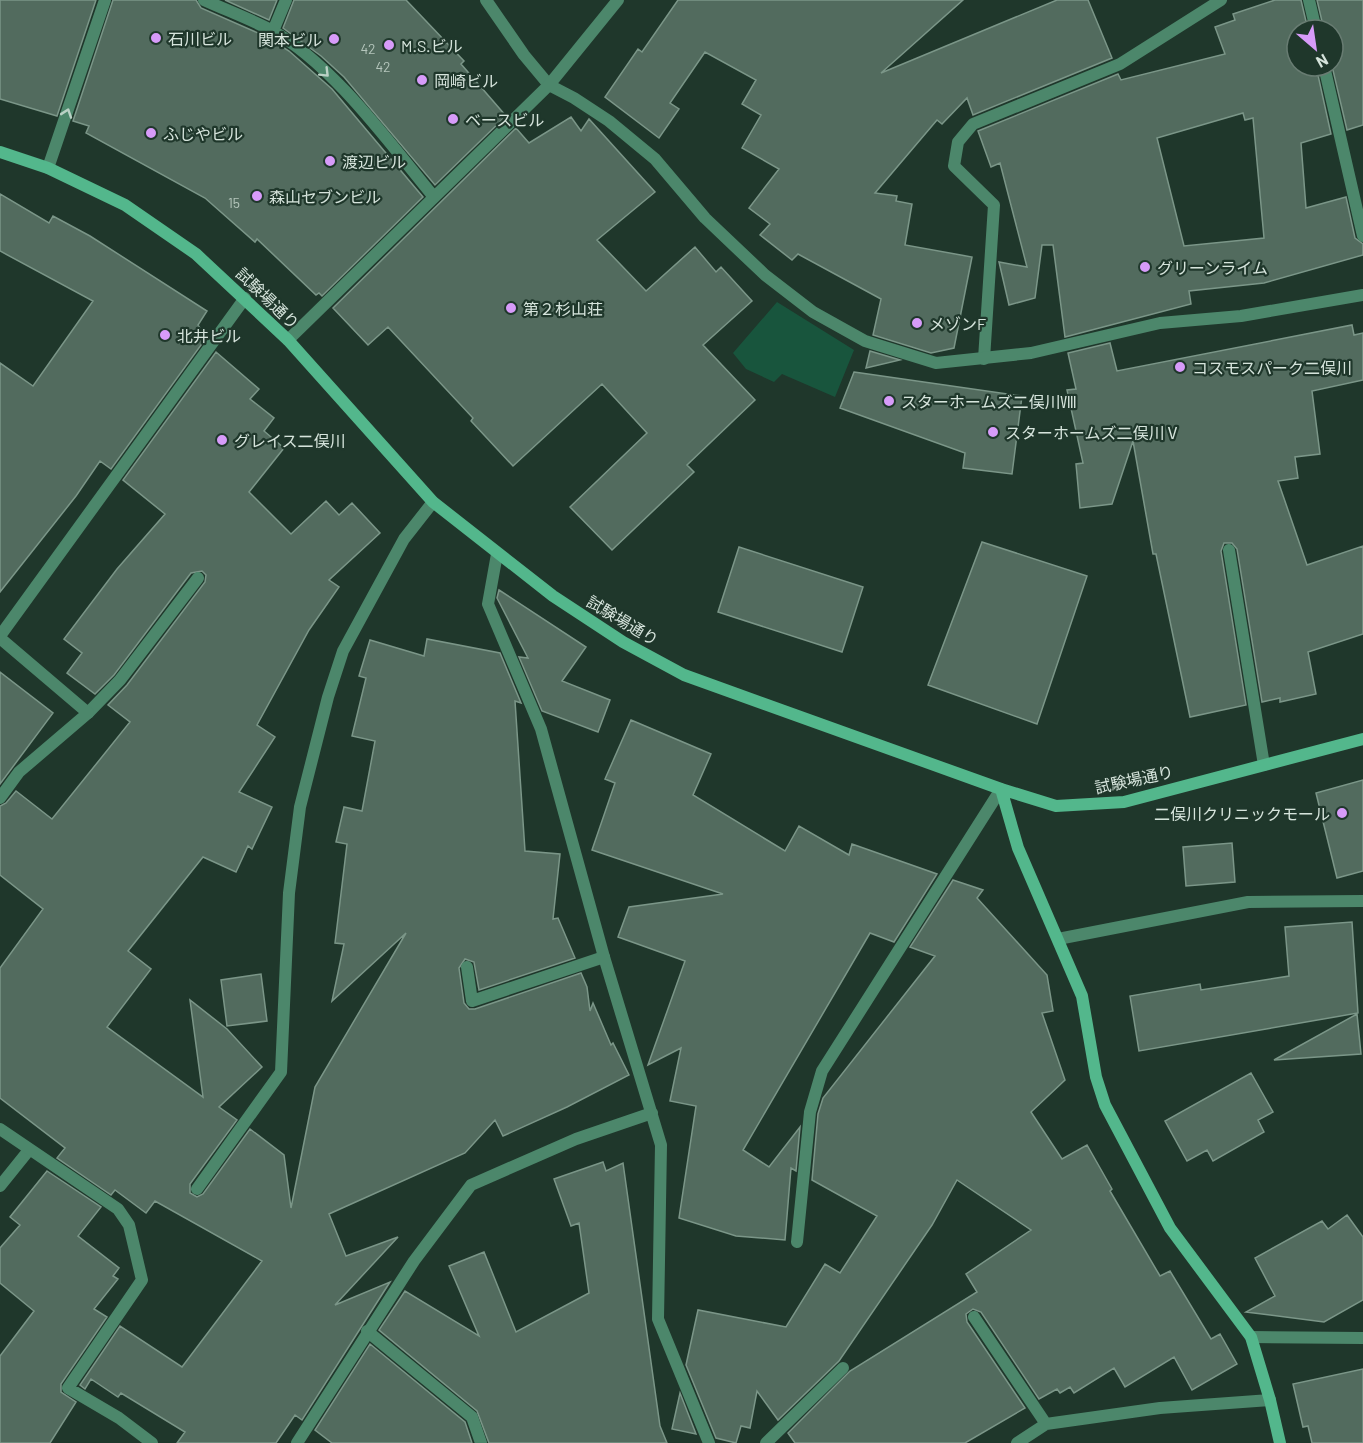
<svg xmlns="http://www.w3.org/2000/svg" width="1363" height="1443" font-family="Barlow,'Noto Sans JP',sans-serif">
  <rect width="100%" height="100%" fill="#1f372b"/>
  <path fill="#18553d" d="M777 302 854 350 835 397 782 374 774 382 746 369 733 353Z"/>
  <path fill="#526b5e" stroke="#7b9688" stroke-width="1.5" fill-rule="evenodd" d="M0 0H96L57 116 0 99Z
    M113 0H196L201 8 267 37 289 51 332 89 423 197 322 296 319 293 316 295 257 239 255 242 205 198 86 133 89 126 73 121Z
    M225 0H277L269 20Z
    M294 0H406L464 61 461 64 506 116 435 185 344 77 321 56 283 28Z
    M678 0H963L881 73 1057 0H1088L1112 58 973 115 967 98 942 124 937 120 875 193 897 196 896 201 912 204 905 245 972 257 954 348 931 353 873 335 881 299 798 254 792 260 760 235 770 224 749 208 779 169 742 148 761 115 742 104 756 80 705 52 670 103 679 109 659 138 605 97 638 49 642 52Z
    M1275 0H1301L1308 30H1297V66H1316L1331 134 1301 143 1306 208 1346 197 1355 238 1363 244V255L1264 283 1189 291 1191 304 1065 337 1053 245H1042L1035 298 1009 305 999 262 1027 267 1000 163 991 167 978 131 1118 74 1121 80 1225 54 1215 27 1235 20 1233 14ZM1243 113 1245 120 1253 118 1264 238 1184 246 1157 138Z
    M1317 0H1363V125L1347 130 1332 66 1333 30H1324Z
    M571 117 581 131 589 119 655 192 597 240 646 291 695 247 716 272 721 267 752 301 703 345 755 400 687 465 694 472 612 550 570 507 647 433 602 384 513 466 471 421 473 418 388 327 368 345 333 308 516 128 529 143Z
    M0 194 49 223 53 216 90 236 207 311 198 325 201 330 198 336 204 341 111 469 100 461 76 496 0 592V363L33 386 93 301 0 251Z
    M1352 325 1354 335 1363 333V380L1312 391 1320 454 1295 457 1298 478 1278 481 1307 565 1363 546V634L1308 652 1316 694 1280 702V698L1262 702 1237 549 1232 543H1224L1221 551 1246 705 1190 717 1156 554H1153L1133 441 1112 504 1080 508 1076 464 1083 463 1067 390 1076 389 1068 353 1110 343 1117 371Z
    M870 351 900 360 866 368Z
    M216 352 259 389 250 399 274 418 264 431 284 448 249 492 291 534 326 501 339 515 352 503 380 533 329 580 339 587 309 630 257 725 275 737 239 792 272 807 252 849 248 846 236 872 203 857 128 951 151 969 107 1027 203 1097 190 1000 227 1029 262 1067 219 1107 237 1120 190 1184V1193L197 1197 203 1194 250 1129 284 1155 291 1208 315 1087 406 933 332 1001 344 944 335 943 347 844 336 842 344 807 362 811 375 741 352 736 366 678 359 676 370 640 424 656 427 639 500 653 521 703 515 701 525 851 560 854 553 919 558 918 575 958 479 990 474 962 465 959 459 968 464 1003 469 1009H475L581 973 587 987 590 1011 593 1003 611 1045 613 1043 629 1075 567 1107 503 1136 495 1120 465 1153 329 1214 346 1256 398 1237 335 1305 390 1282 302 1420 295 1415 276 1443H177L185 1432 121 1393 118 1397 91 1379 85 1389 80 1385 120 1326 182 1367 262 1261 155 1201 146 1213 115 1190 111 1195 57 1158 65 1148 0 1098V968L43 909 0 875V806L6 803 16 791 52 819 130 722 108 705 127 685 205 582 206 575 202 571 191 573 114 675 95 694 67 673 82 653 64 639 117 569 165 514 123 480Z
    M854 372 1022 396 1012 474 963 468 965 453 840 408Z
    M982 542 1087 576 1037 724 928 685Z
    M739 547 863 587 842 652 718 612Z
    M499 590 586 647 562 681 610 700 598 732 542 711 519 657 528 658 497 598Z
    M0 672 53 713 0 784Z
    M631 720 711 754 693 795 785 851 799 826 849 855 852 844 937 874 894 942 870 933 743 1150 769 1167 800 1127 796 1171 791 1168 785 1240 736 1236 679 1218 696 1106 670 1101 681 1048 648 1065 685 961 618 937 629 907 723 894 592 850 615 783 605 779Z
    M1363 780V871L1337 878 1316 793Z
    M1232 843 1235 882 1186 886 1183 847Z
    M953 880 983 890 977 898 1047 975 1053 1011 1042 1013 1065 1080 1031 1112 1062 1159 1087 1145 1112 1189 1110 1191 1160 1276 1170 1271 1211 1339 1220 1334 1237 1364 1192 1390 1174 1357 1125 1387 1114 1368 1074 1393 1070 1387 1060 1393 1057 1389 1039 1399 981 1312 973 1309 966 1314 967 1322 1025 1408 965 1443H795L788 1433 850 1371 977 1292 966 1274 1031 1230 957 1180 932 1225 839 1361 778 1420 757 1391 750 1428 741 1426 736 1443 716 1438 686 1365 698 1310 786 1327 825 1264 840 1273 877 1216 812 1180 818 1114 823 1098 935 956 910 947Z
    M1352 922 1358 1013 1139 1051 1130 996 1200 984 1201 990 1289 976 1285 927Z
    M261 974 267 1021 227 1026 221 980Z
    M1357 1014 1361 1054 1274 1060Z
    M1251 1073 1273 1112 1258 1120 1264 1132 1213 1161 1207 1150 1187 1161 1165 1121Z
    M603 1162 606 1171 623 1163 660 1426 667 1443H489L477 1411 379 1330 405 1291 479 1336 449 1266 484 1252 516 1332 589 1293 579 1223 571 1226 554 1179Z
    M47 1171 101 1207 78 1236 119 1268 113 1276 118 1279 94 1309 107 1317 61 1384V1392L76 1402 50 1443H0V1356L34 1311 0 1283V1248L20 1225 10 1217Z
    M1347 1215 1363 1237V1300L1324 1322 1246 1312 1275 1296 1255 1258 1322 1221 1328 1229Z
    M370 1344 465 1422 472 1443H332L315 1430Z
    M1363 1369V1443H1312L1308 1426 1303 1427 1293 1384Z
    M680 1393 696 1434 672 1429Z"/>
  <g fill="none" stroke-linecap="round" stroke-linejoin="round">
    <path stroke="#4c876b" stroke-width="12" d="M486 0 524 55 549 85
      M1309 0 1316 30
      M1324 66 1363 236
      M984 359 994 205 954 166 958 142 973 124 1120 64 1221 0
      M1229 550 1264 765
      M88 713 120 680 198 578
      M1058 939 1248 902 1363 901
      M467 967 472 1001 604 957
      M0 1186 29 1150
      M797 1242 810 1112 822 1071 1001 789
      M974 1317 1046 1424
      M367 1331 472 1417 481 1443
      M1017 1443 1046 1424 1160 1408 1270 1400"/>
    <path stroke="#4c876b" stroke-width="12" d="M204 0C226 10 250 19 271 30 332 63 390 144 434 197
      M273 31 286 0
      M549 85 574 98 609 121 655 159 705 218 765 275 813 312 865 341 936 363 1031 353 1160 323 1241 316 1363 295
      M48 168 105 0
      M288 340 549 85 618 0
      M497 554 488 604 541 729 604 957 661 1145 658 1319 709 1443
      M0 636 245 298
      M0 638 88 713 19 772 0 798
      M0 1129 118 1209 129 1225 142 1280 68 1388 119 1418 152 1443
      M197 1189 281 1072 289 893 300 807 328 697 343 651 404 539 433 502
      M1251 1337 1363 1338
      M297 1443 414 1261 471 1185 576 1139 652 1113
      M766 1443 843 1368"/>
    <path stroke="#53b78c" stroke-width="12" d="M0 152 48 168 125 205 196 254 288 340 433 502 553 596 623 642 684 675 1001 789 1056 806 1124 802 1363 739
      M1001 789 1018 848 1082 996 1096 1077 1105 1105 1170 1228 1251 1337 1270 1400 1280 1443"/>
  </g>
  <defs><path id="oneway-chevron" d="M-2-3.5L2.5 0L-2 3.5" fill="none" stroke-width="1.6" stroke-linecap="round" stroke-linejoin="round" transform="scale(1.5)"/></defs>
  <g stroke="#bad1c5">
    <use href="#oneway-chevron" transform="translate(325 73) rotate(45)"/>
    <use href="#oneway-chevron" transform="translate(67 113) rotate(-71)"/>
  </g>
  <g fill="#d79bf9" stroke="#1f372b" stroke-width="2">
    <circle cx="156" cy="38" r="6"/>
    <circle cx="334" cy="39" r="6"/>
    <circle cx="389" cy="45" r="6"/>
    <circle cx="422" cy="80" r="6"/>
    <circle cx="453" cy="119" r="6"/>
    <circle cx="151" cy="133" r="6"/>
    <circle cx="330" cy="161" r="6"/>
    <circle cx="257" cy="196" r="6"/>
    <circle cx="1145" cy="267" r="6"/>
    <circle cx="511" cy="308" r="6"/>
    <circle cx="917" cy="323" r="6"/>
    <circle cx="165" cy="335" r="6"/>
    <circle cx="1180" cy="367" r="6"/>
    <circle cx="889" cy="401" r="6"/>
    <circle cx="993" cy="432" r="6"/>
    <circle cx="222" cy="440" r="6"/>
    <circle cx="1342" cy="813" r="6"/>
  </g>
  <g text-anchor="middle" dominant-baseline="central" stroke-width="4.5" stroke-linejoin="round" paint-order="stroke">
    <g font-size="14" fill="#b5c6bc">
      <text x="368" y="48">42</text>
      <text x="383" y="66">42</text>
      <text x="234" y="202">15</text>
    </g>
    <g font-size="16" fill="#d6e4dc" stroke="#1f372b" text-anchor="start">
      <text x="168" y="38">石川ビル</text>
      <text x="322" y="39" text-anchor="end">関本ビル</text>
      <text x="401" y="45">M.S.ビル</text>
      <text x="434" y="80">岡崎ビル</text>
      <text x="465" y="119">ベースビル</text>
      <text x="163" y="133">ふじやビル</text>
      <text x="342" y="161">渡辺ビル</text>
      <text x="269" y="196">森山セブンビル</text>
      <text x="1157" y="267">グリーンライム</text>
      <text x="523" y="308">第２杉山荘</text>
      <text x="929" y="323">メゾンF</text>
      <text x="177" y="335">北井ビル</text>
      <text x="1192" y="367">コスモスパーク二俣川</text>
      <text x="901" y="401">スターホームズ二俣川Ⅷ</text>
      <text x="1005" y="432">スターホームズ二俣川Ⅴ</text>
      <text x="234" y="440">グレイス二俣川</text>
      <text x="1330" y="813" text-anchor="end">二俣川クリニックモール</text>
    </g>
    <g font-size="16" fill="#d6e4dc" stroke="#1f372b">
      <text transform="translate(268 298) rotate(44)">試験場通り</text>
      <text transform="translate(623 620) rotate(31)">試験場通り</text>
      <text transform="translate(1134 779) rotate(-12)">試験場通り</text>
    </g>
  </g>
  <g transform="translate(1315 48) rotate(151)"><circle r="28" fill="#1f372b" stroke="#687c72" stroke-width="1.5"/>
  <path d="M0-4.5L10 22L0 15L-10 22Z" fill="#d79bf9"/>
  <text y="-9" font-size="16" font-weight="bold" text-anchor="middle" fill="#d6e4dc">N</text>
  </g>
</svg>
